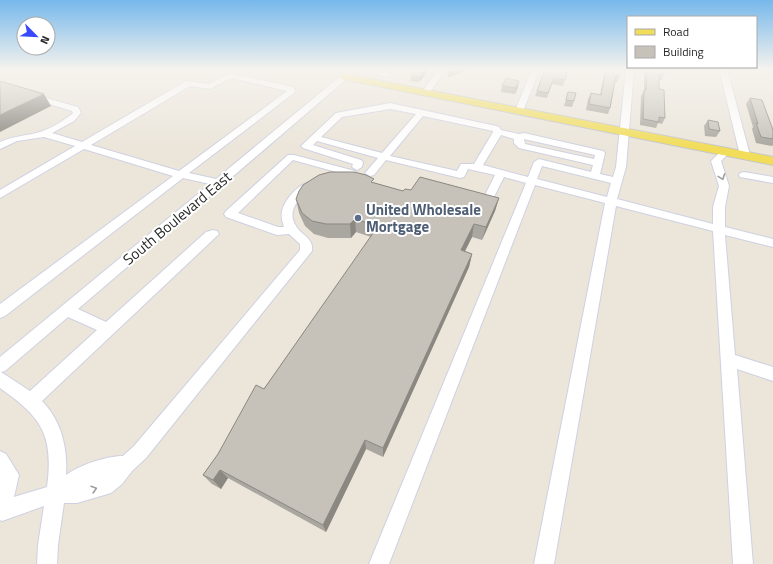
<svg xmlns="http://www.w3.org/2000/svg" width="773" height="564" font-family="'Titillium Web',sans-serif">
  <rect width="100%" height="100%" fill="#ebe5da"/>
  <g fill="none" stroke-linecap="round" stroke-linejoin="round">
    <defs>
      <path id="minor" d="M349 69H369L390 73 391 75 387 77 356 71 78 309 106 322 206 232 213 230 217 231 219 234 42 401C61 420 68 448 66 475 80 465 106 456 123 456L134 446 300 250V244L289 234 277 235 226 217 224 214 226 211 288 155H294L355 171 356 173 351 176 293 160 238 213 278 227H284C282 221 281 216 282 211 285 199 301 179 315 183L316 185 315 187C302 194 285 210 296 226 301 235 314 238 312 251L146 458 132 471 122 484 111 493 77 503H64L58 545 57 564H37L38 545 44 506 2 521 0 520V451L6 454 19 475 14 497 47 487C54 434 41 417 0 388V357L210 184 183 178 5 316 0 318V304L173 176 84 149 0 198V190L75 146 44 137 17 141 0 149V142C13 136 26 136 40 132 50 129 65 120 73 113L72 111 0 89V85L78 107 81 113 74 121 52 133 82 142 186 81 209 84 230 73 293 87 295 91 294 93 189 173 216 179ZM231 78 287 91 179 171 91 145 190 86 210 89ZM68 317 97 330 30 391 1 372 5 371Z
        M439 69H446L428 95H422L421 93Z
        M532 69H540L523 111 522 113H516L515 111Z
        M626 69H634L626 167 617 199 713 224V207L719 186 711 161 722 150H728L730 152 721 161 729 186 725 207V227L773 239V247L725 235 735 355 773 367V381L737 369 753 564H733L713 231 616 206 554 564H534L605 203 535 185 389 564H369L526 183 504 177 492 201 487 204 482 201 495 175 468 169 464 177 460 178 386 160 374 175 370 176 365 173 378 158 317 141 313 145 361 160 363 162 362 167 357 170 352 167 353 164 303 148 301 146 336 113 390 103 496 126 499 127 501 130 519 134 524 133 603 151 605 153 600 174 613 177 616 167ZM390 109 416 114 382 153 321 137 342 117ZM423 116 493 131V132L474 164H461L457 171 390 156ZM501 135 514 139V143L519 148 593 165 591 172 539 159 534 162 528 177 483 165ZM524 139 595 155 594 159 525 144ZM542 166 611 183 607 197 537 179Z
        M719 69H727L750 155 748 157 745 158 740 155Z
        M744 172 773 177V183L740 177 739 175 740 173Z"/>
      <path id="major" d="M345 74 773 157V165L342 79 340 77 342 75Z"/>
    </defs>
    <use href="#minor" stroke="#cfd1e2" stroke-width="2"/>
    <use href="#major" stroke="#c7c7c7" stroke-width="2"/>
    <use href="#minor" fill="#fff" fill-rule="evenodd"/>
    <use href="#major" fill="#f1dd59" fill-rule="evenodd"/>
  </g>
  <path fill="#aaa7a0" d="M430 69 419 82 410 81 411 75Z
    M545 69H568L563 86 552 84 547 98 535 96Z
    M605 69 619 77 617 82H615L610 108 608 114 586 110 588 99 591 93 600 95 604 74Z
    M644 69H664V74L662 80H659V89L665 118 662 124 658 123 656 128 640 125 641 96 644 91Z
    M735 69H745L744 71Z
    M502 86 518 87 515 94 501 92Z
    M568 92 574 101 572 107 564 106Z
    M750 98 773 130V145L772 146 756 143 752 129 753 127 746 104Z
    M708 120 720 131 716 137 705 136 704 126Z
    M374 183 403 191 411 190 499 198 495 211 482 240 472 237 465 251 472 254 469 267 383 457 366 449 326 532 228 478 221 489 212 484 203 475 371 237 356 232 351 238H328L314 234 305 226 299 213 296 199Z"/>
  <path fill="#8b8882" d="M425 69H430L419 82 420 77Z
    M457 69H472L448 77 449 72Z
    M519 81 518 87 515 94 516 88Z
    M44 94 51 106 0 132V115Z
    M499 198 495 211 482 240 486 227Z
    M355 219 356 232 351 238 350 224Z
    M474 224 472 237 459 263 461 250Z
    M472 254 469 267 383 457V448Z
    M365 440 366 449 326 532 323 525Z
    M220 470 228 478 221 489 213 480Z"/>
  <path fill="#c6c2ba" stroke="#8b8882" d="M415 69H425L420 77 411 75Z
    M450 69H457L449 72Z
    M545 69H568L565 80 554 78 548 93 537 91Z
    M606 69H619V77L616 76 610 108 589 104 591 93 601 95Z
    M647 69H664V74H659V89L664 90 665 118 659 117V122L643 119 644 90H646Z
    M506 78 519 81 516 88 502 86Z
    M0 81 44 94 0 115Z
    M568 92 576 93 574 101 566 100Z
    M750 98 762 100 773 130V139L761 137 756 123 758 124Z
    M708 120 718 122 720 131 709 129Z
    M330 172H354L366 175 374 179 371 182 403 191 405 189 411 190 420 177 499 198 486 227 474 224 461 250 472 254 383 448 365 440 323 525 220 470 213 480 203 475 218 454 256 385 264 389 378 226 355 219 350 224H326L312 221 302 213 296 199 299 191 303 185 319 175Z"/>
  <defs><path id="oneway-chevron" d="M-2-3.5L2.5 0L-2 3.5" fill="none" stroke-width="1.6" stroke-linecap="round" stroke-linejoin="round"/></defs>
  <g stroke="#9e9e9e">
    <use href="#oneway-chevron" transform="translate(722 177) rotate(70)"/>
    <use href="#oneway-chevron" transform="translate(94 489) rotate(-17)"/>
  </g>
  <linearGradient id="sky" x2="0" y2="1"><stop stop-color="#76b8eb"/><stop offset="0.47" stop-color="#f6f3ee"/><stop offset="1" stop-color="#f6f3ee" stop-opacity="0"/></linearGradient>
  <rect width="773" height="148" fill="url(#sky)"/>
  <circle fill="#5c6f8a" stroke="#fff" stroke-width="1.5" cx="358" cy="218" r="4"/>
  <g text-anchor="middle" dominant-baseline="central" stroke-width="4" stroke-linejoin="round" paint-order="stroke">
    <g font-size="15" font-weight="bold" fill="#4e5e75" stroke="#fff" text-anchor="start">
      <text x="366" y="209">United Wholesale<tspan x="366" dy="17">Mortgage</tspan></text>
    </g>
    <g font-size="15" fill="#282828" stroke="#fff">
      <text transform="translate(177 218) rotate(-40)">South Boulevard East</text>
    </g>
  </g>
  <rect x="627" y="16" width="130" height="52" fill="#ffffff" stroke="#a9a9a9"/>
  <rect x="635" y="29" width="20" height="6" fill="#f1dd59" stroke="#a9a9a9"/>
  <text x="663" y="36" font-size="12" fill="#282828">Road</text>
  <rect x="635" y="46" width="20" height="12" fill="#c6c2ba" stroke="#a9a9a9"/>
  <text x="663" y="56" font-size="12" fill="#282828">Building</text>
  <g transform="translate(36 36) rotate(114)"><circle r="19" fill="#ffffff" stroke="#a9a9a9"/>
  <path d="M0-3L7 15L0 10L-7 15Z" fill="#3848fa"/>
  <text y="-6" font-size="11" font-weight="bold" text-anchor="middle" fill="#282828">N</text>
  </g>
</svg>
